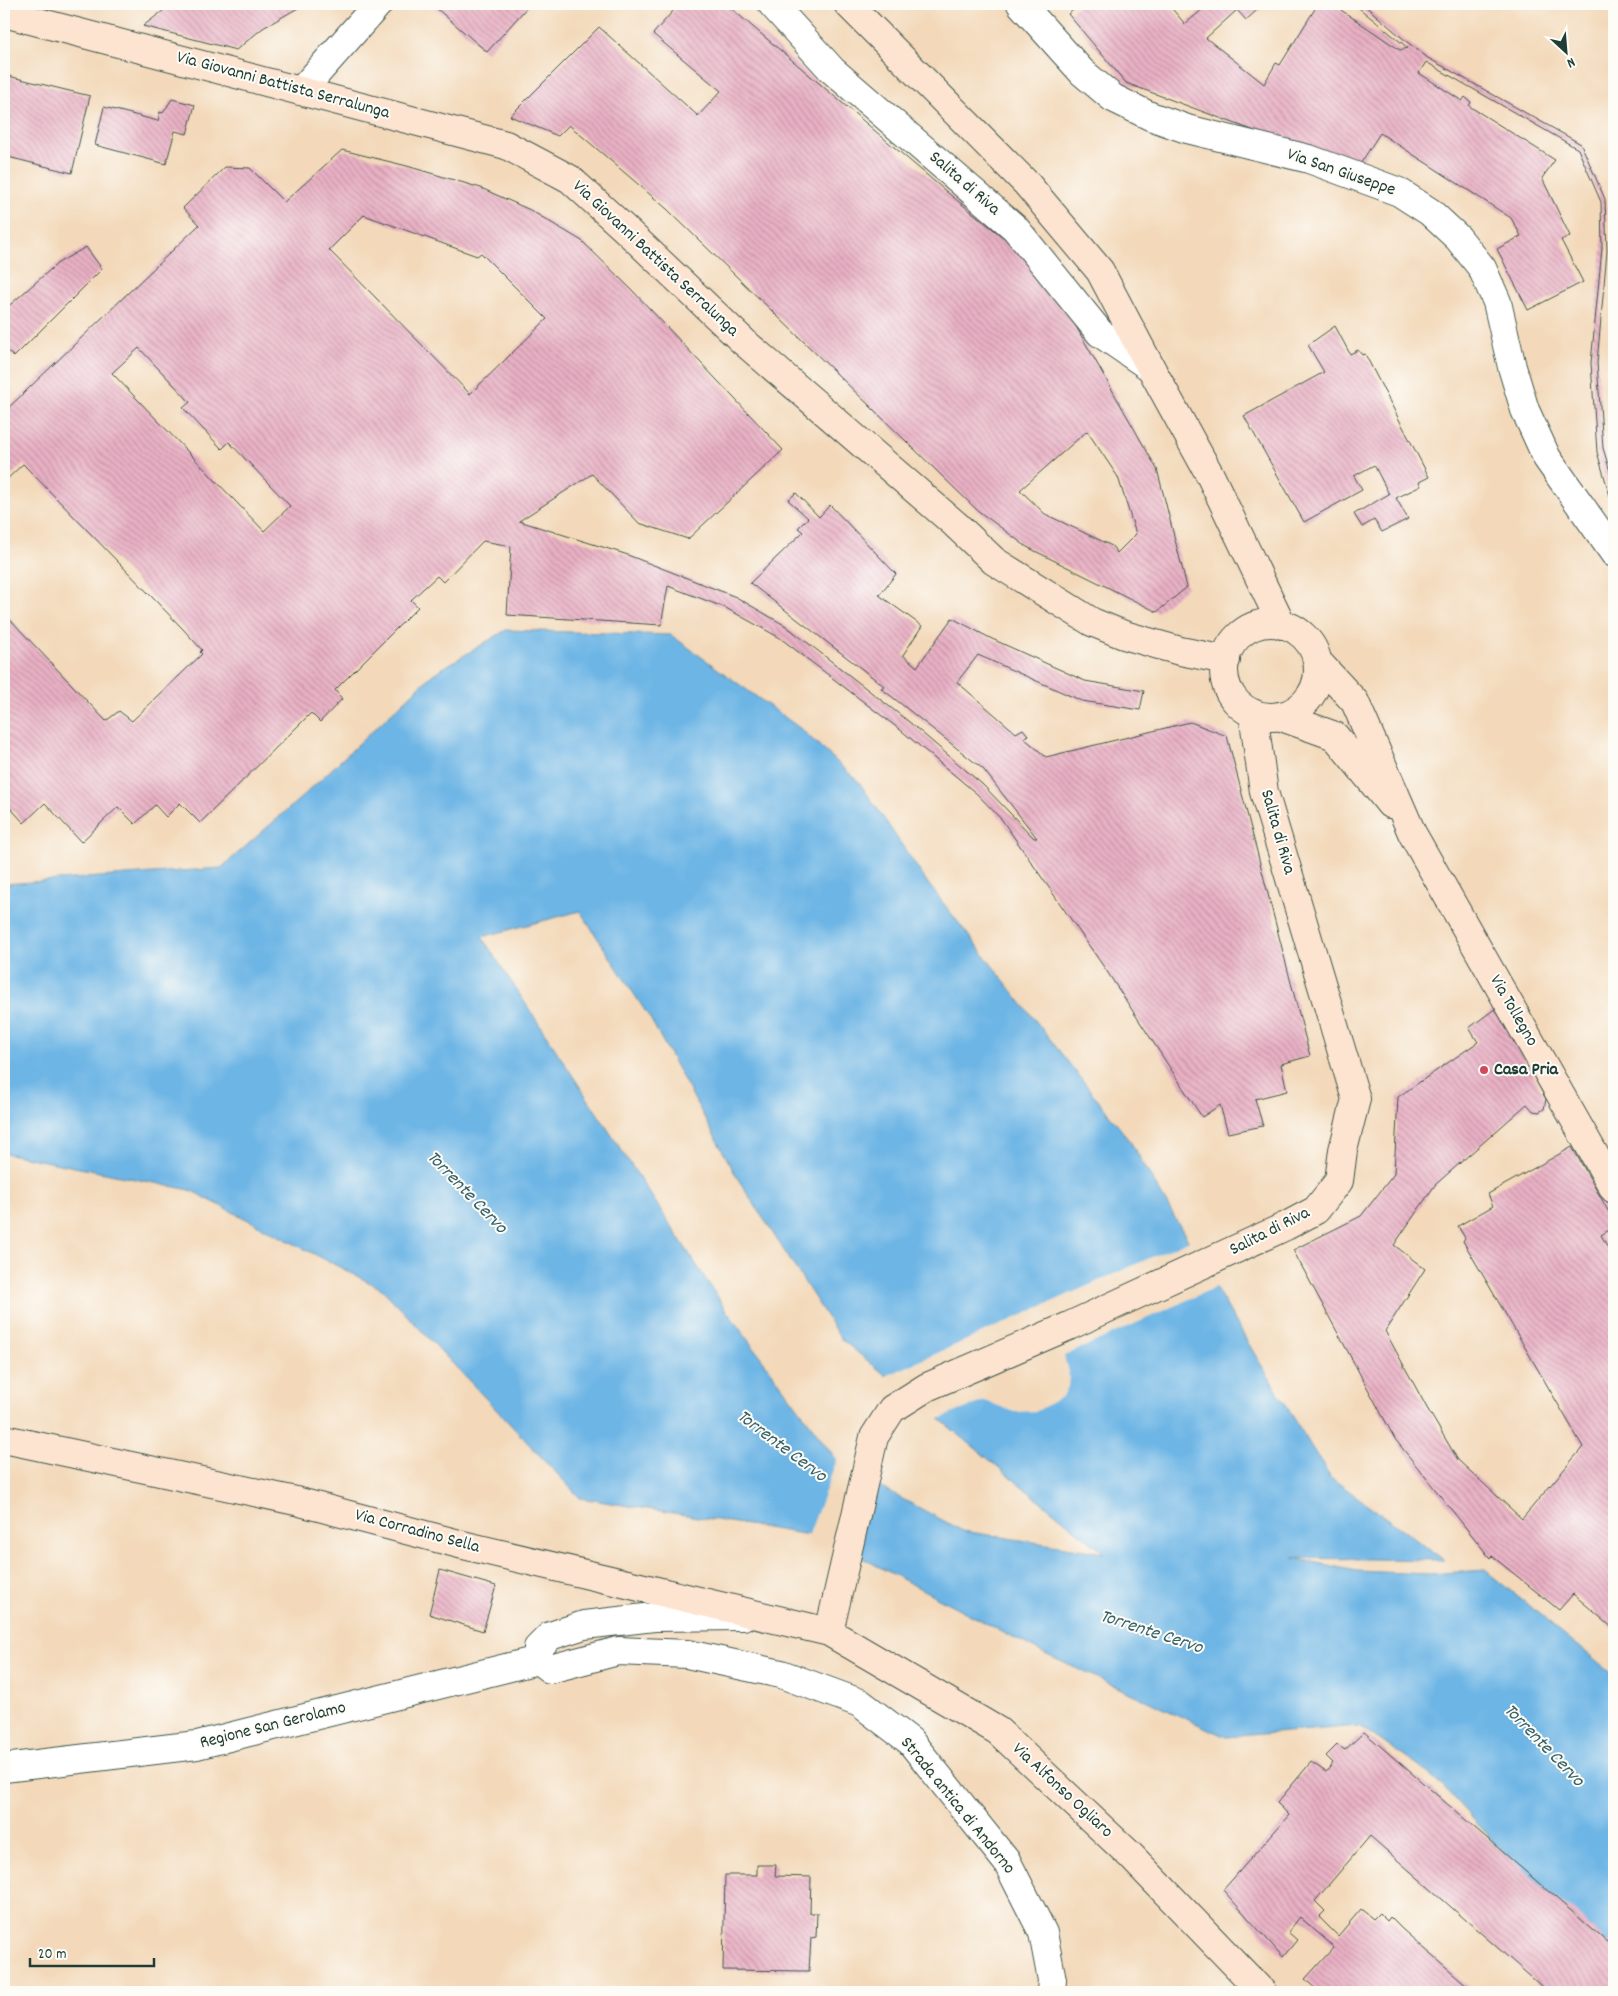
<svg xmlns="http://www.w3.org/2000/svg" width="1618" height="1996" font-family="Dekko,sans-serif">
  <defs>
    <pattern id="building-back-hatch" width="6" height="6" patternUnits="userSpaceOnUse" patternTransform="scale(1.25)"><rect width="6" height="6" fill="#eab1c5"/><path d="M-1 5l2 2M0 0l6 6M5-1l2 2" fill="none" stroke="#bd91a1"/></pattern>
  </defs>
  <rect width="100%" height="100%" fill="#fdfcf7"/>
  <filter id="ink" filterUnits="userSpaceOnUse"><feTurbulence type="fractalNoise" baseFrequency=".02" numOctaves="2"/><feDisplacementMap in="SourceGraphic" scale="10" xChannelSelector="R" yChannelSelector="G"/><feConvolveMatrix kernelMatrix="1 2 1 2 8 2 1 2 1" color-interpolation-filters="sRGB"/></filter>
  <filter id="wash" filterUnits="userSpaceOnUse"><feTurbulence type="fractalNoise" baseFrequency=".0096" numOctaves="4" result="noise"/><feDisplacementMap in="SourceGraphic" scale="20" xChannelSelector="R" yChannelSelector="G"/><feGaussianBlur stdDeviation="1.12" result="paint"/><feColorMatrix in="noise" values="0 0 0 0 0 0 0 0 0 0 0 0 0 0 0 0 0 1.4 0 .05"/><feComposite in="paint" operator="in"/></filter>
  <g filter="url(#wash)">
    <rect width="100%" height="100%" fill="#f3d9ba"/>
    <path fill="#6db5e5" stroke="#46798c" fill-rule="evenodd" d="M506 630 671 635 801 729 859 782 929 885 1130 1141 1254 1353 1330 1477 1444 1560 1293 1558 1357 1571 1429 1574 1485 1570 1614 1675V1962L1542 1893 1442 1786 1418 1766 1359 1726 1226 1737 1047 1655 822 1537 580 1498 382 1289 190 1190 4 1153V884L221 868 304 795 433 674ZM580 911 651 1020 738 1179 841 1339 1104 1553 963 1531 842 1467 728 1313 482 937Z"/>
    <path fill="#f3d9ba" d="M1190 1240 1218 1286 1064 1356 1069 1376 1068 1387 1063 1396 1037 1411 1015 1412 985 1401 936 1420 884 1377Z
      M838 1457 844 1465 875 1482 849 1554 821 1539 808 1537Z"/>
    <g id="blocks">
      <path fill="url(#building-back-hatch)" fill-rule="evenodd" d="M172 4H305L263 28 236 50 143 26Z
        M439 4H530L487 52 436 8Z
        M679 4H726L948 193 1019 250 1057 293 1157 469 1187 587 1157 612 1027 547 977 510 667 209 569 125 558 136 510 116 599 27 698 116 721 91 653 34ZM1087 431 1118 477 1136 534 1117 553 1112 546 1045 514 1020 490Z
        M1081 4H1168L1185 24 1209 4H1264L1246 20 1237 10 1206 38 1264 84 1276 63 1280 65 1318 4H1332L1400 50 1408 48 1354 4H1363L1407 42 1428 58 1581 144 1605 199 1607 251 1597 363 1603 448 1614 485V495L1610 496 1597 452 1591 363 1602 248 1601 202 1578 149 1426 62 1419 73 1462 101 1465 97 1471 102 1469 106 1555 160 1542 178 1570 236 1561 240 1583 282 1528 310 1497 249 1521 236 1511 218 1380 133 1357 169 1126 83 1068 14Z
        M4 75 90 96 72 173 4 156Z
        M172 99 195 105 187 134 175 131 166 164 95 145 104 107 158 121 160 112 163 113Z
        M342 150 407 166 481 188 530 210 582 241 632 290 783 450 688 539 639 523 592 474 519 521 625 554 736 597 786 626 908 721 982 784 1034 838H1037L983 769 881 688 884 686 750 583 803 532 798 528 808 518 788 500 796 493 819 517 830 505 896 574 879 595 922 626 903 655 917 667 952 618 990 638 1085 681 1144 691 1140 710 1082 701 978 655 957 682 1016 733 1023 729 1028 735 1024 738 1046 757 1190 722 1227 736 1310 1056 1281 1064 1287 1091 1255 1099 1263 1126 1228 1133 1220 1105 1202 1117 1106 970 1002 820 977 794 903 732 780 638 726 608 668 586 661 625 507 615 511 546 483 541 443 582 437 576 411 600 418 607 335 690 342 699 320 722 311 713 200 823 180 803 166 817 155 805 135 824 118 807 81 842 45 803 24 823 4 801V613L106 721 119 711 132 721 202 654 200 652 202 650 183 629 23 464 4 482V412L199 225 183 208 225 167 250 168 284 202ZM364 215 477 256 481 253 547 319 470 394 329 250ZM139 348 190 402 183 408 222 449 229 442 290 506 264 531 112 373Z
        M86 247 102 269 14 357 4 348V310L58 263Z
        M1335 326 1350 354 1358 350 1362 355 1365 354 1429 477 1419 482 1421 486 1396 498 1408 519 1382 532 1374 520 1362 527 1354 514 1389 494 1374 465 1354 476 1362 490 1304 522 1244 416 1324 372 1308 345Z
        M1496 1008 1546 1099 1544 1109 1539 1112 1533 1111 1527 1104 1435 1185 1394 1245 1425 1269 1385 1331 1427 1408 1458 1460 1522 1519 1583 1447 1463 1241 1465 1238 1458 1226 1493 1206 1488 1194 1572 1147 1614 1221V1227L1601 1235 1614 1259V1394L1610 1397 1614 1403V1629L1573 1594 1559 1610 1492 1556 1490 1558 1395 1439 1293 1250 1361 1216 1394 1174 1398 1097 1478 1042 1469 1028Z
        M440 1570 496 1586 483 1631 429 1614Z
        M1364 1732 1614 1948V1992H1548L1370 1836 1315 1901 1325 1911 1319 1917 1338 1936 1361 1909 1373 1919 1379 1913 1387 1921 1390 1917 1403 1930 1475 1992H1319L1305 1979 1334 1947 1300 1917 1288 1932 1297 1940 1283 1957 1223 1890 1289 1815 1277 1803 1311 1762 1326 1772 1333 1763 1326 1756 1337 1745 1345 1750Z
        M757 1865H776L775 1876 811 1877 810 1913H817L816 1937 811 1938 809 1971 723 1970 725 1875H757Z"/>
    </g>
  </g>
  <g filter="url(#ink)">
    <use href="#blocks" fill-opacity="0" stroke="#3f5448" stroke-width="1"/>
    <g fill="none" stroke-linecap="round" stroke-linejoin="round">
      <defs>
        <path id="street" d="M772 4 832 70 1015 228 1100 333 1151 368
          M1021 4 1082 72 1113 98 1150 116 1187 129 1309 159 1399 192 1430 212 1458 238 1482 268 1497 302 1512 367 1525 410 1547 458 1614 553
          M301 91 378 4
          M743 1616 654 1617 584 1625 550 1636 538 1648V1660L550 1669 618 1651 687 1654 781 1674 860 1703 910 1741 1007 1862 1043 1933 1052 1980 1051 1992
          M4 1768 197 1745 538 1660"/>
        <path id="secondary" d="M848 4 1027 184 1100 271 1151 368 1210 475 1282 625
          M4 13 506 145 570 179 625 229 744 342 955 524 994 561 1092 622 1124 635 1180 651 1226 660
          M1224 670a47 47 0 1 1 94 0a47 47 0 1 1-94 0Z
          M1318 662 1355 702 1412 833 1614 1189
          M1279 716 1335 736 1390 804
          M4 1439 296 1501 463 1545 829 1632 998 1731 1130 1855 1262 1992
          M829 1632 874 1437 892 1409 927 1387 1069 1326 1286 1226 1316 1210 1339 1181 1343 1150 1356 1099 1264 792 1253 713"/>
      </defs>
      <use href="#street" stroke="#3f5448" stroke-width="30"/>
      <use href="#secondary" stroke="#3f5448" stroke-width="30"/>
      <use href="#street" stroke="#fff" stroke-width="28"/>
      <use href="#secondary" stroke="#fde4d1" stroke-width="28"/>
    </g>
  </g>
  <circle fill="#d1495b" stroke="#fdfcf7" stroke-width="2" cx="1484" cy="1070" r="5"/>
  <g text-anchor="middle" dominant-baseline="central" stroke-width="4" stroke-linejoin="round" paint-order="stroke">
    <g font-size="18" fill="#1f3d34" stroke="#fdfcf7">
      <text transform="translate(283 86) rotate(15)">Via Giovanni Battista Serralunga</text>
      <text transform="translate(1341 173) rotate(19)">Via San Giuseppe</text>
      <text transform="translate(964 184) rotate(41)">Salita di Riva</text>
      <text transform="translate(655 259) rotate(43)">Via Giovanni Battista Serralunga</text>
      <text transform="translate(1277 832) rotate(74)">Salita di Riva</text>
      <text transform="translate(1513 1011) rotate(60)">Via Tollegno</text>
      <text transform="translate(1270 1232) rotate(-27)">Salita di Riva</text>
      <text transform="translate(417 1532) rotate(15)">Via Corradino Sella</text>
      <text transform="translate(273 1726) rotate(-14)">Regione San Gerolamo</text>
      <text transform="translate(1062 1791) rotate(43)">Via Alfonso Ogliaro</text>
      <text transform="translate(957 1806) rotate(51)">Strada antica di Andorno</text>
    </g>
    <g font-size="18" font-weight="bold" fill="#1f3d34" stroke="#fdfcf7" text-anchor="start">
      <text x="1494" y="1070">Casa Pria</text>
    </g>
    <g font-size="19" font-style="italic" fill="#366169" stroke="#fdfcf7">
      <text transform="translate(466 1193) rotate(46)">Torrente Cervo</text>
      <text transform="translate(781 1447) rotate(37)">Torrente Cervo</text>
      <text transform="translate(1151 1633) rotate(18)">Torrente Cervo</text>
      <text transform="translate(1543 1746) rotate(46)">Torrente Cervo</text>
    </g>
  </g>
  <rect width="1618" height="1996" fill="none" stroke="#fdfcf7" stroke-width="20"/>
  <g transform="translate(1566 52) rotate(154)" stroke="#fdfcf7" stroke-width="4" paint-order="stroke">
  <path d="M0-4L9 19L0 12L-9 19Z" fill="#1f3d34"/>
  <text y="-8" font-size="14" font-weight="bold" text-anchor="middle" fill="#1f3d34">N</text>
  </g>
  <path d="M30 1958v8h124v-8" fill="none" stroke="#1f3d34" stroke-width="2.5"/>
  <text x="38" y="1958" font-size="15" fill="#1f3d34" stroke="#fdfcf7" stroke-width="4" paint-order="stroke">20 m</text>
</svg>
